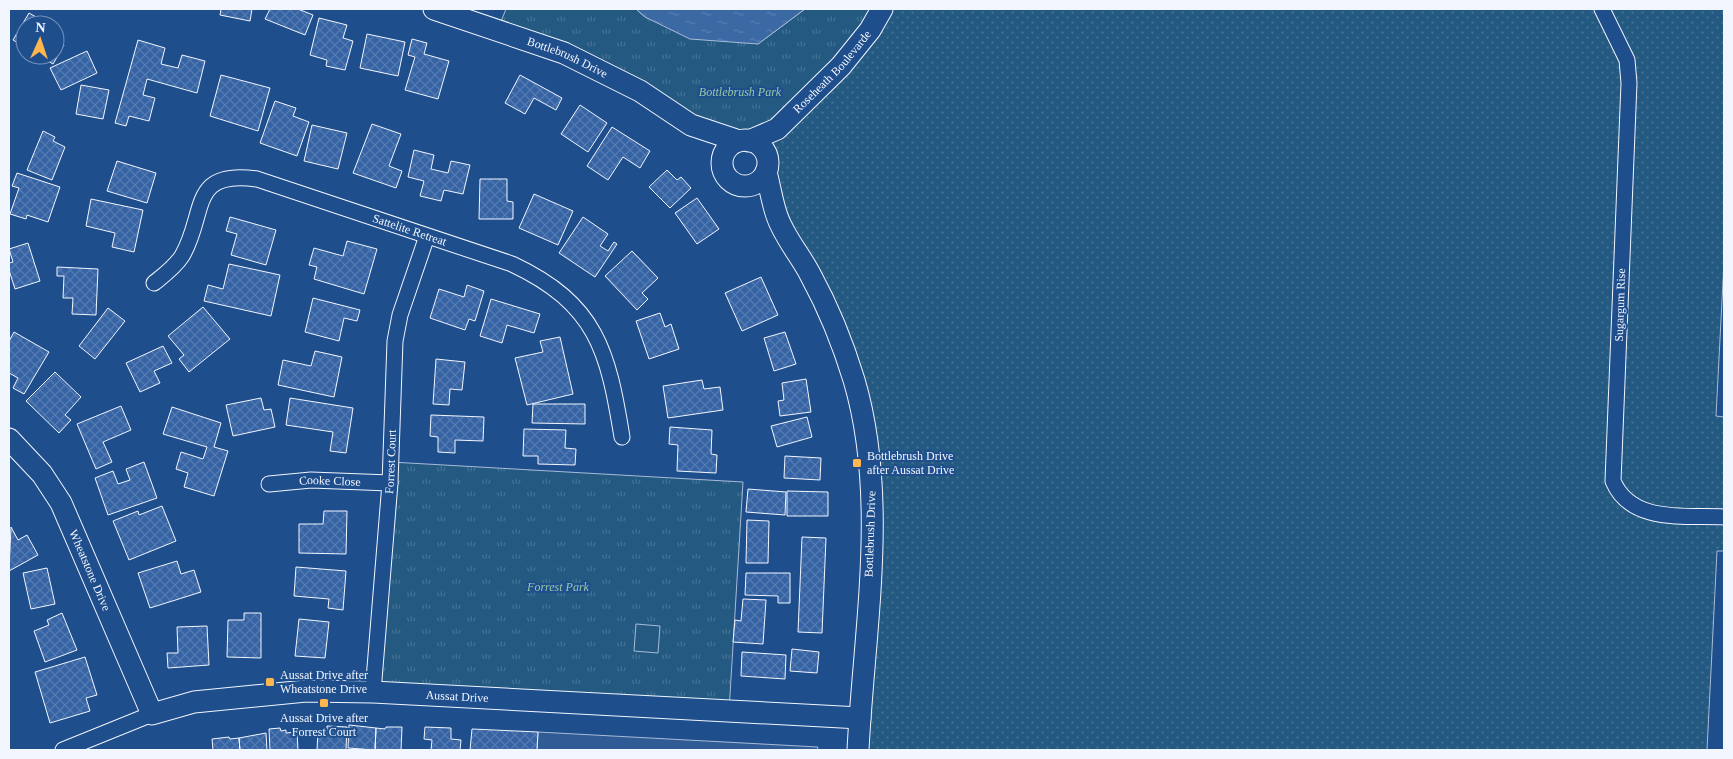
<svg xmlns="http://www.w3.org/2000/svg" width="1733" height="759" font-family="Georgia,serif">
  <defs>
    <pattern id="grass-dots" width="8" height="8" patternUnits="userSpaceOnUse" patternTransform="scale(1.25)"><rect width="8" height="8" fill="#245a82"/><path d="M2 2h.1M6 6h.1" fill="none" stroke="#447295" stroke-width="1.8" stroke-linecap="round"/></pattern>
    <pattern id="park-tufts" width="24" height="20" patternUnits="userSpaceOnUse" patternTransform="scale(1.25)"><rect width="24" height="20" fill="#245a82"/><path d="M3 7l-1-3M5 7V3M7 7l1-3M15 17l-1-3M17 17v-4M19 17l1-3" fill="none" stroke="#447295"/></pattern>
    <pattern id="water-ripples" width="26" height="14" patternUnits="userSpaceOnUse" patternTransform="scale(1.25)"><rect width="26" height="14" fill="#3b69a3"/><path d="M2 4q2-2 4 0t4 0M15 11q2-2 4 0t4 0" fill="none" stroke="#587fb1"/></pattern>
    <pattern id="building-cross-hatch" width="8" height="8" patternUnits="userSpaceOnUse" patternTransform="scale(1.25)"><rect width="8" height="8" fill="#3563a3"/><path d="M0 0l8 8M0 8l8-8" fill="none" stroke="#537ab1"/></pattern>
  </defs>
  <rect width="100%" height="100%" fill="#1f4e8c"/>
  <path fill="url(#grass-dots)" stroke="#a8bbd7" d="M882 9H1724V262L1716 416 1724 417V551H1717L1707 750H858L872 483 823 300 768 166 767 157 777 129Z"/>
  <path fill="url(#park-tufts)" stroke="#a8bbd7" d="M506 9H636L645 17 758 44 805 9H882L777 129 739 143 498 29Z
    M391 462 743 482 729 711 373 692Z"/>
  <path fill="#245a82" stroke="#a8bbd7" d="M636 624 660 626 658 653 634 651Z"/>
  <path fill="#305b95" stroke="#a8bbd7" d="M538 732 818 747 817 750H537Z"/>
  <path fill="url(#water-ripples)" stroke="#a8bbd7" d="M636 9H805L758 44 690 39 645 17Z"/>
  <path fill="url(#building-cross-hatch)" stroke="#f2f6ff" d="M221 9H252L250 21 220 15Z
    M270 9H298L313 15 305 35 265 19Z
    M29 13 50 25H25V47L13 40Z
    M319 18 347 25 343 38 353 41 345 70 326 66 327 60 310 55Z
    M367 34 405 42 398 76 360 68Z
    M412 39 427 43 424 54 449 61 438 99 405 90 415 57 408 55Z
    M55 40 64 45 53 64 38 55H55Z
    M138 40 165 48 161 64 178 68 182 55 205 61 197 93 147 79 143 95 155 98 149 121 129 116 126 126 115 123Z
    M87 51 97 73 61 90 50 68Z
    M221 75 270 88 258 131 210 116Z
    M520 75 562 98 556 110 534 98 525 114 505 103Z
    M81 85 109 90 103 119 76 114Z
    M275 101 296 108 293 116 309 122 297 156 260 143Z
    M580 105 607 123 588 152 561 134Z
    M372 124 401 134 389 166 402 171 396 188 353 173Z
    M312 125 347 133 338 169 304 161Z
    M612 127 650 151 640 168 623 157 608 180 587 166Z
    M43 131 55 137 53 141 65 147 52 180 27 170Z
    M414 150 434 155 431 169 448 173 451 161 470 165 463 194 444 190 441 201 420 196 424 181 408 177Z
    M117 161 156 173 147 203 107 191Z
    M667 170 677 180 681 177 691 188 670 208 649 187Z
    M17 173 60 187 48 222 27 215 26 219 10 214 19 188 12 186Z
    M480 179H507V201L513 202V219H479Z
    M534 194 573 211 558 245 519 228Z
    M697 198 719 229 697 244 675 213Z
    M91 199 143 210 134 252 112 247 115 233 86 226Z
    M230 217 276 230 266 265 231 255 237 234 226 231Z
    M583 217 608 234 600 246 608 251 614 242 617 244 595 277 559 253Z
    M347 241 377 249 364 294 314 279 317 267 309 265 314 248 343 256Z
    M28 243 40 281 15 289 9 270V263L13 262 9 249Z
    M632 251 658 278 642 293 648 299 637 310 605 276Z
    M229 264 280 275 271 316 204 301 208 285 223 289Z
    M57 267 98 269 96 315 72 314 73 298H63L64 276H57Z
    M761 277 778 315 742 331 725 293Z
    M467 285 484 291 475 321 469 319 465 330 430 318 439 289 464 297Z
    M313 298 360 310 357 321 344 318 339 341 305 332Z
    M491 299 540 314 534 333 507 325 502 343 480 336Z
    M203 307 230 339 189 372 179 359 184 355 168 336Z
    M108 308 125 321 95 359 79 346Z
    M660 313 665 327 671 324 679 349 649 359 636 321Z
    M14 332 49 352 24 394 13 388 18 378 9 373V341Z
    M785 332 796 364 774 371 764 338Z
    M560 337 573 394 527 405 515 358 543 352 540 341Z
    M163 346 172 363 154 371 160 383 140 392 126 363Z
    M315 351 342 357 334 397 278 385 283 360 311 366Z
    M436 359 465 362 462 390 450 389 449 405 433 404Z
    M55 372 81 397 65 415 71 420 59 433 26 401Z
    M806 379 811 412 780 416 778 401 784 400 782 383Z
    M702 380 704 389 720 387 723 410 668 418 663 386Z
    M261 398 264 410 271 409 275 427 233 436 226 405Z
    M290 398 353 408 346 453 330 451 333 432 286 425Z
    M533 404H585V424L532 423Z
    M121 406 131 430 103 442 112 462 96 469 77 424Z
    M172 407 221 423 214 447 228 451 214 496 184 487 188 473 176 469 181 452 203 459 207 447 163 434Z
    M431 415 484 417 483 441 455 440V453L438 452V437L430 436Z
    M807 417 812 437 777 447 771 426Z
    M670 427 712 430 711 454 717 455 716 473 677 471 678 445 669 444Z
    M524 429 566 430 565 448 576 449 575 465 538 464V456H523Z
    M785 456 821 458 820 480 784 478Z
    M144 462 157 498 108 515 95 478 113 471 118 484 130 480 126 469Z
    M748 489 786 492 785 515 746 512Z
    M787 491 828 492V516H787Z
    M162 506 176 541 129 560 113 521 138 511 139 515Z
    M324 511H347L346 554 299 553V524H323Z
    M747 520 769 521 768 563H746Z
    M11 527 18 540 27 535 38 555 9 571Z
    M802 537 826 538 822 633 798 632Z
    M177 561 181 574 194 570 201 592 150 608 138 573Z
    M296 567 346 571 343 610 328 608 329 599 294 596Z
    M47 568 55 604 31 609 23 573Z
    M746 573H790V603H778V596L745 595Z
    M743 599 766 600 763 644 733 642 735 620 741 621Z
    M62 613 77 650 45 662 34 631 49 625 47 620Z
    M244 613H261V658L227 657 228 620H244Z
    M299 619 329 622 325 658 295 656Z
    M207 626 209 665 168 668 167 653H178L177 627Z
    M792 649 819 652 817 673 790 671Z
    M742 652 786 655 785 679 741 676Z
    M85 657 97 695 86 698 90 711 50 723 35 672Z
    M349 725 376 728 375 750 348 748Z
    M327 726 347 727 346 750H317L318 731H327Z
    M386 727H402L401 750H375L376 728 385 729Z
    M425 727 451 728V739L461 740 460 750H431L432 740 424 739Z
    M280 728 281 731 286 730V733L297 732 298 750H270L269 729Z
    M472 729 538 732 537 750H470Z
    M266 733 267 750H240L239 738Z
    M229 737 230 739 239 738 240 750H213L212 739Z"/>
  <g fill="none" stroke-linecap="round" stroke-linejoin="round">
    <defs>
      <g id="street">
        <path d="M1602 9 1627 60 1629 83 1613 481C1631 524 1685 515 1724 517"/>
        <path id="s1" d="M154 283C164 275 175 267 182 256 207 214 188 169 257 179L512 264C597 304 608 351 622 437"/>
        <path id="s2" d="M269 484 311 480 390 483"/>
        <path id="s3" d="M373 692 390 483 395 341 400 315 427 236"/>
        <path d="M63 750 152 714"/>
      </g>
      <g id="secondary">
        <path id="s4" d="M434 9 564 53 640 91 691 125 739 141"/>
        <circle cx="745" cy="163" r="23"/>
        <path id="s5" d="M749 141 777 129 841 66 870 30 882 9"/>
        <path d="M766 172C770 187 772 202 777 216 784 237 801 256 811 276 829 309 843 344 854 380 889 498 864 630 858 750"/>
        <path id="s6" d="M9 439 42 474 61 503 152 714 194 702 306 691 373 692 860 718"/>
      </g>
    </defs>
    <use href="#street" stroke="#f2f6ff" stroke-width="17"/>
    <use href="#secondary" stroke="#f2f6ff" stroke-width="23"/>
    <use href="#street" stroke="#1f4e8c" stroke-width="15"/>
    <use href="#secondary" stroke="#1f4e8c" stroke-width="21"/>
  </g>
  <g fill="#ffb74d" stroke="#1f4e8c" stroke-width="2">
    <rect x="852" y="458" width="10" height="10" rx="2.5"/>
    <rect x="265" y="677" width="10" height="10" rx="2.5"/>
    <rect x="319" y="698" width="10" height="10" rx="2.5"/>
  </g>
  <g text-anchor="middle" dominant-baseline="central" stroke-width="4" stroke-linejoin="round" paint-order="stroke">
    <g font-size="12" fill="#f2f6ff" stroke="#1f4e8c">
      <text stroke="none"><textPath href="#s4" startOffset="142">Bottlebrush Drive</textPath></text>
      <text stroke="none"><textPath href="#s5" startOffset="110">Roseheath Boulevarde</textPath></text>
      <text stroke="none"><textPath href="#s1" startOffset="324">Sattelite Retreat</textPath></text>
      <text transform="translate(1620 305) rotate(-88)">Sugargum Rise</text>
      <text stroke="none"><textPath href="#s3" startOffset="231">Forrest Court</textPath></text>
      <text stroke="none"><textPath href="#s2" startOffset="61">Cooke Close</textPath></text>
      <text transform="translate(870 534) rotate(-88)">Bottlebrush Drive</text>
      <text stroke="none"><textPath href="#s6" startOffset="156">Wheatstone Drive</textPath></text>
      <text stroke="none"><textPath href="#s6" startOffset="620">Aussat Drive</textPath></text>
    </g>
    <g font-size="12" font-style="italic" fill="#97c8a6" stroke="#1f4e8c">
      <text x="740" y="92">Bottlebrush Park</text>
      <text x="558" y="587">Forrest Park</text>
    </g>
    <g font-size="12" fill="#f2f6ff" stroke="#1f4e8c" text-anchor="start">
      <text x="867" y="456">Bottlebrush Drive<tspan x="867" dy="14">after Aussat Drive</tspan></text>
      <text x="280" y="675">Aussat Drive after<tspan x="280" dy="14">Wheatstone Drive</tspan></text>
      <text x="324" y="718" text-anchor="middle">Aussat Drive after<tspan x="324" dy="14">Forrest Court</tspan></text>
    </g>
  </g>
  <rect width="1733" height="759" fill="none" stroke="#f2f6ff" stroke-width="20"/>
  <g transform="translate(40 40) rotate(3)"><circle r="24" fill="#1f4e8c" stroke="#7391ba"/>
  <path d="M0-4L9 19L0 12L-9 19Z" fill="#ffb74d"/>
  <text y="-8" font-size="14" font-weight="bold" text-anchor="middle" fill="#f2f6ff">N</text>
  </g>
</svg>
